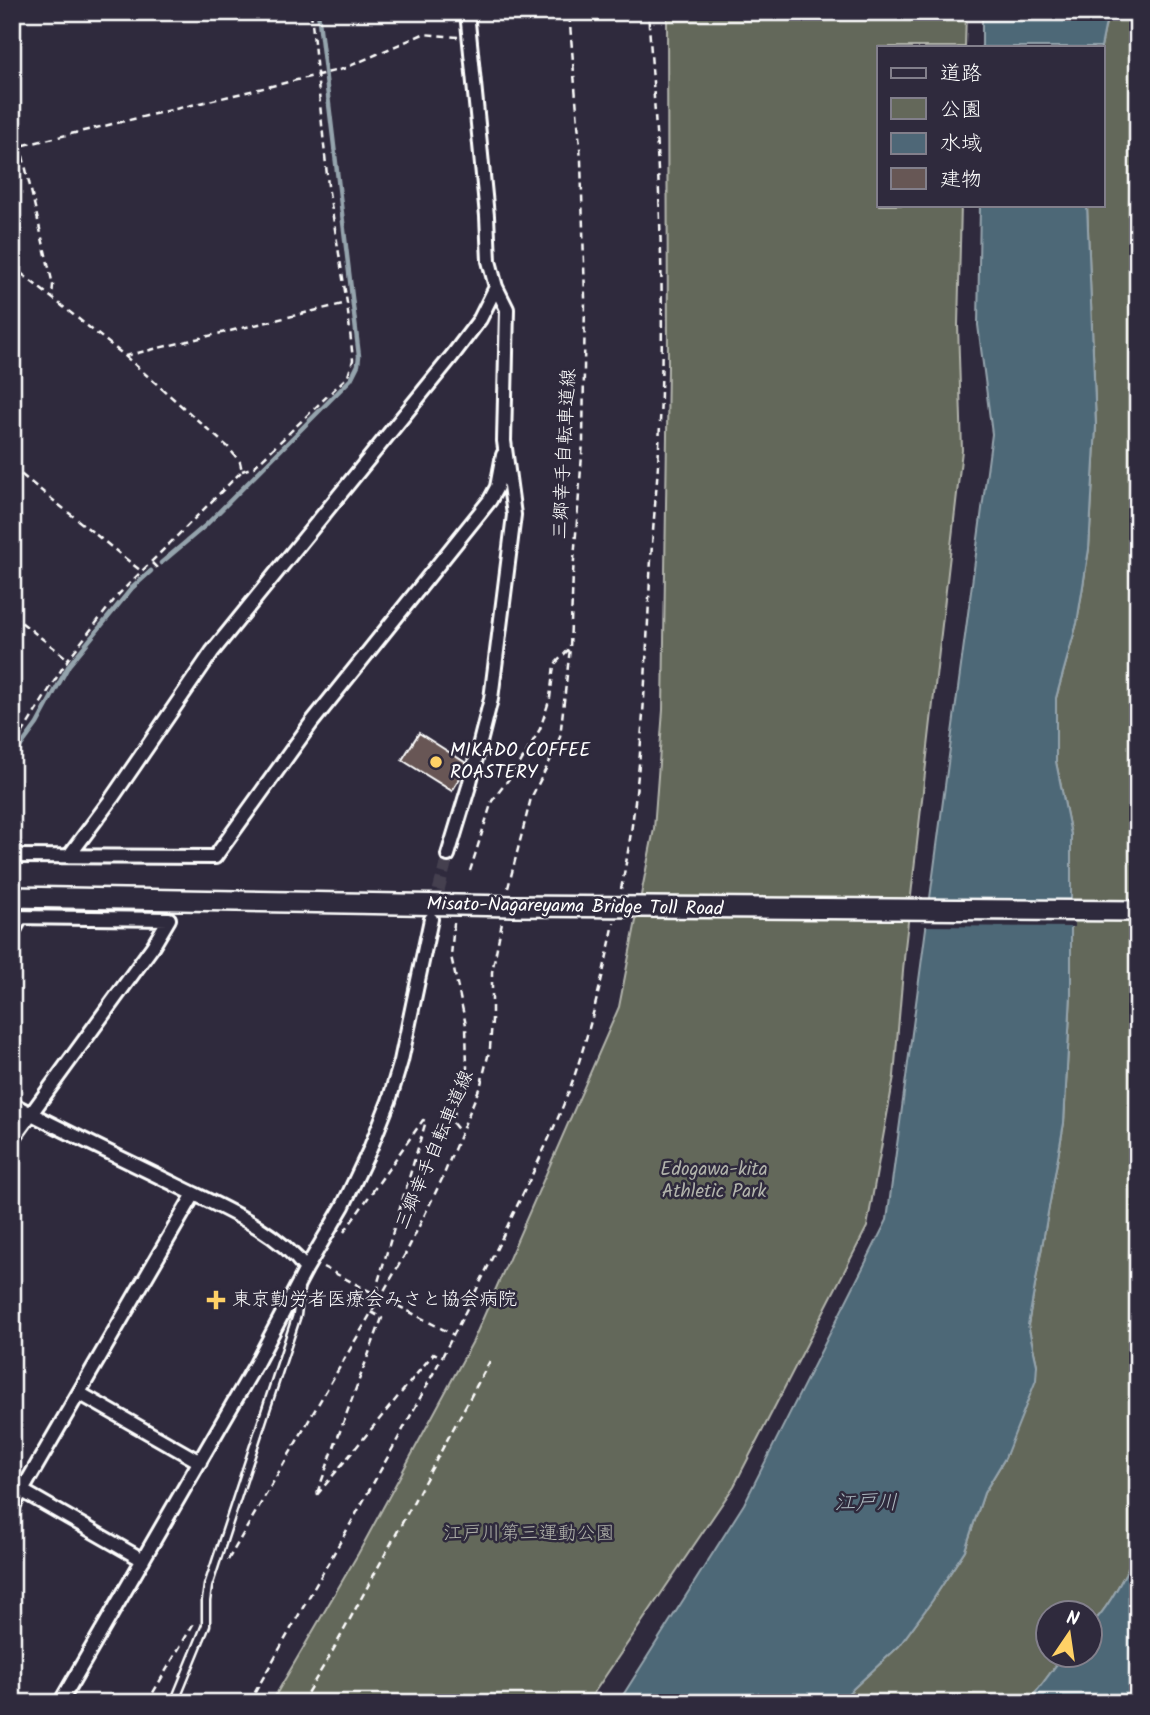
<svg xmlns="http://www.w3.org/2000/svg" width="1150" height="1715" font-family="Kalam,'Klee One',sans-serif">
  <rect width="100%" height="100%" fill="#2f2a3d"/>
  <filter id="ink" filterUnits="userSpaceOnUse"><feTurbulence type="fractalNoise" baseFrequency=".0143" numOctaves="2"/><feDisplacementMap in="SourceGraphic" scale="14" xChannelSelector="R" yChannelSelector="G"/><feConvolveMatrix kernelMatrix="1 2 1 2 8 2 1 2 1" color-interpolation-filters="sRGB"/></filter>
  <g filter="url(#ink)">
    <path fill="#64685a" stroke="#b2b4ac" stroke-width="2" d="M667 12H966L965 47H879V205H961L958 325 962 450 905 948 894 1076 867 1227 734 1486 587 1703H271L358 1554 473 1341 619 1007 654 829 663 710 668 367Z
      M1108 12H1138V1550C1124 1575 1111 1605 1091 1625L1090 1614H1048V1656H1063L1028 1703H835L842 1699 899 1646 932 1601 965 1550 984 1493 1005 1458 1037 1365 1028 1325 1064 1123 1071 994V835L1056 762V698L1077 623 1089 549 1096 426 1087 205H1103L1101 47Z"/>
    <path fill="#4e6777" stroke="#95a4ad" stroke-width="2" d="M982 12H1108L1101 47H982Z
      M980 205H1087L1096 426 1089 549 1077 623 1056 698V762L1071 835V994L1064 1123 1028 1325 1037 1365 1036 1380 1005 1458 984 1493 965 1550 932 1601 899 1646 842 1699 835 1703H618L744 1504 887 1220 992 434 978 325Z
      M1138 1550V1703H1028L1063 1656H1090L1091 1625C1111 1605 1124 1575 1138 1550Z"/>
    <path fill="#2f2a3d" d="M926 900 1074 901 1075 927 922 926Z"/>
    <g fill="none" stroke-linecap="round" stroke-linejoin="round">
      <path stroke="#95a4ad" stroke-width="4.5" d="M161 563 206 525 351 379 358 365 359 356 318 12
        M12 758 37 724 69 665 132 588 151 571"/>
    </g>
    <path fill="#675755" stroke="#fff" stroke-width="2" d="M419 733 466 763 463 773 452 791 402 760Z"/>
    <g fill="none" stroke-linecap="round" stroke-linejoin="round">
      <path stroke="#443f50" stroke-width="12" stroke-dasharray="12 6" stroke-linecap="butt" d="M434 908 448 855"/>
      <defs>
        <path id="lane" d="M174 1703 206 1625V1601L208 1586 297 1315 300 1289"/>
        <path id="street" d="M448 855 469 786 491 699 514 515 504 441 507 309 496 287 489 261 487 216 467 12
          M12 856 215 857 312 722 490 500 497 487 503 455
          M69 856 112 798 212 652 452 356 480 319 496 287
          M12 917 169 919
          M12 934 21 917
          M12 1104C66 1132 121 1158 176 1185 222 1208 274 1228 306 1269
          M12 1140 153 946 169 919
          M79 1393 200 1462
          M12 1485 143 1560
          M12 1508 194 1194
          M60 1703 256 1364 306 1269 343 1206 370 1149 389 1101 401 1061 431 919"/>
        <path id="primary" d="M12 897 514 906"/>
      </defs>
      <use href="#lane" stroke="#fff" stroke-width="11"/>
      <use href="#street" stroke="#fff" stroke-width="18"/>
      <use href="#primary" stroke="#fff" stroke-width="24"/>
      <path stroke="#fff" stroke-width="2.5" stroke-dasharray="7 5" stroke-linecap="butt" d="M12 109 53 285 52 297
        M12 148 343 69 423 34 458 37
        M12 266 125 356 228 447 240 462 242 471 118 595 68 659 12 750
        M125 356 347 303
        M12 467 141 571
        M242 471 254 467 348 376 353 360 347 303 328 186 311 12
        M152 563 159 570
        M12 615 68 659
        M470 871 492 801 518 767 540 729 550 698 554 665 570 648
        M508 888 531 798 551 759 560 737 570 648 573 573 583 442 585 298 581 160 569 12
        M621 889C642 788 645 682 650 578 652 534 657 490 659 446 666 302 659 156 648 12
        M454 923 451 956 466 1025 467 1068 452 1122 460 1132
        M344 1232 423 1120 426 1121 378 1282 379 1295
        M323 1267 454 1335
        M371 1312 382 1318 316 1496 434 1353 441 1357
        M228 1560 407 1251 442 1179 481 1084 490 1048 492 1020V972L502 922
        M147 1703 195 1621
        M249 1703C337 1546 430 1390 507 1227 530 1178 556 1128 574 1077 591 1027 603 975 614 923
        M301 1703 331 1654 491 1359"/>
      <use href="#lane" stroke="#2f2a3d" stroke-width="6"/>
      <use href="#street" stroke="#2f2a3d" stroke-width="12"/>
      <use href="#primary" stroke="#2f2a3d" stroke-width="19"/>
      <defs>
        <path id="primary-bridge" d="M514 906 1138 911"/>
      </defs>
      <use href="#primary-bridge" stroke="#fff" stroke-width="24" stroke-linecap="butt"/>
      <use href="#primary-bridge" stroke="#2f2a3d" stroke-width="19"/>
    </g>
  </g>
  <g fill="#ffd166" stroke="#2f2a3d" stroke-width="2.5">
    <circle cx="436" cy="762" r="7"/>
    <path d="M212.5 1289.5h7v7h7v7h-7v7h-7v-7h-7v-7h7z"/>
  </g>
  <g text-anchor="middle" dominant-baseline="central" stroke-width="5" stroke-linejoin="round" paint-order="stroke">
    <g font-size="19" fill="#fff" stroke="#2f2a3d">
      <text transform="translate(565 454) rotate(-87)">三郷幸手自転車道線</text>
      <text transform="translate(575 907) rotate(1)">Misato-Nagareyama Bridge Toll Road</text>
      <text transform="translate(435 1150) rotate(-67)">三郷幸手自転車道線</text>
    </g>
    <g font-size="19" fill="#fff" stroke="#2f2a3d" text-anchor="start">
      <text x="450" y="751">MIKADO COFFEE<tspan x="450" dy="22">ROASTERY</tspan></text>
      <text x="232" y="1300">東京勤労者医療会みさと協会病院</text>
    </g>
    <g font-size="19" fill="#b2b4ac" stroke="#2f2a3d">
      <text x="714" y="1170">Edogawa-kita<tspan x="714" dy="22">Athletic Park</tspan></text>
      <text x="529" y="1534">江戸川第三運動公園</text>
    </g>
    <g font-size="21" font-style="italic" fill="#afbbc2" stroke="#2f2a3d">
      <text x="866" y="1503">江戸川</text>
    </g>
  </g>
  <rect width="1150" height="1715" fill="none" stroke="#2f2a3d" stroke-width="42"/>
  <rect x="21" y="21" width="1108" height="1673" fill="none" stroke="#fff" stroke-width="2.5" filter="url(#ink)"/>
  <rect x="877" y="46" width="228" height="161" fill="#2f2a3d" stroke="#827f8b" stroke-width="2"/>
  <rect x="891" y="68" width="35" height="10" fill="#2f2a3d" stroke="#827f8b" stroke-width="2"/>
  <text x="940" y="80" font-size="21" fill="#ffffff">道路</text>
  <rect x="891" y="98" width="35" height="21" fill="#64685a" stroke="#827f8b" stroke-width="2"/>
  <text x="940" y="116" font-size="21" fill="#ffffff">公園</text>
  <rect x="891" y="133" width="35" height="21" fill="#4e6777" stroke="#827f8b" stroke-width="2"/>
  <text x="940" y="150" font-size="21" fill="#ffffff">水域</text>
  <rect x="891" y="168" width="35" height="21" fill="#675755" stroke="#827f8b" stroke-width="2"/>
  <text x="940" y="186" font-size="21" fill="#ffffff">建物</text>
  <g transform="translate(1069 1634) rotate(13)"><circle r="33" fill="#2f2a3d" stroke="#827f8b" stroke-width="2"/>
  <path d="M0-5L12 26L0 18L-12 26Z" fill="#ffd166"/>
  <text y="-10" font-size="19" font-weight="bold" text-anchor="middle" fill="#ffffff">N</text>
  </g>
</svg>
